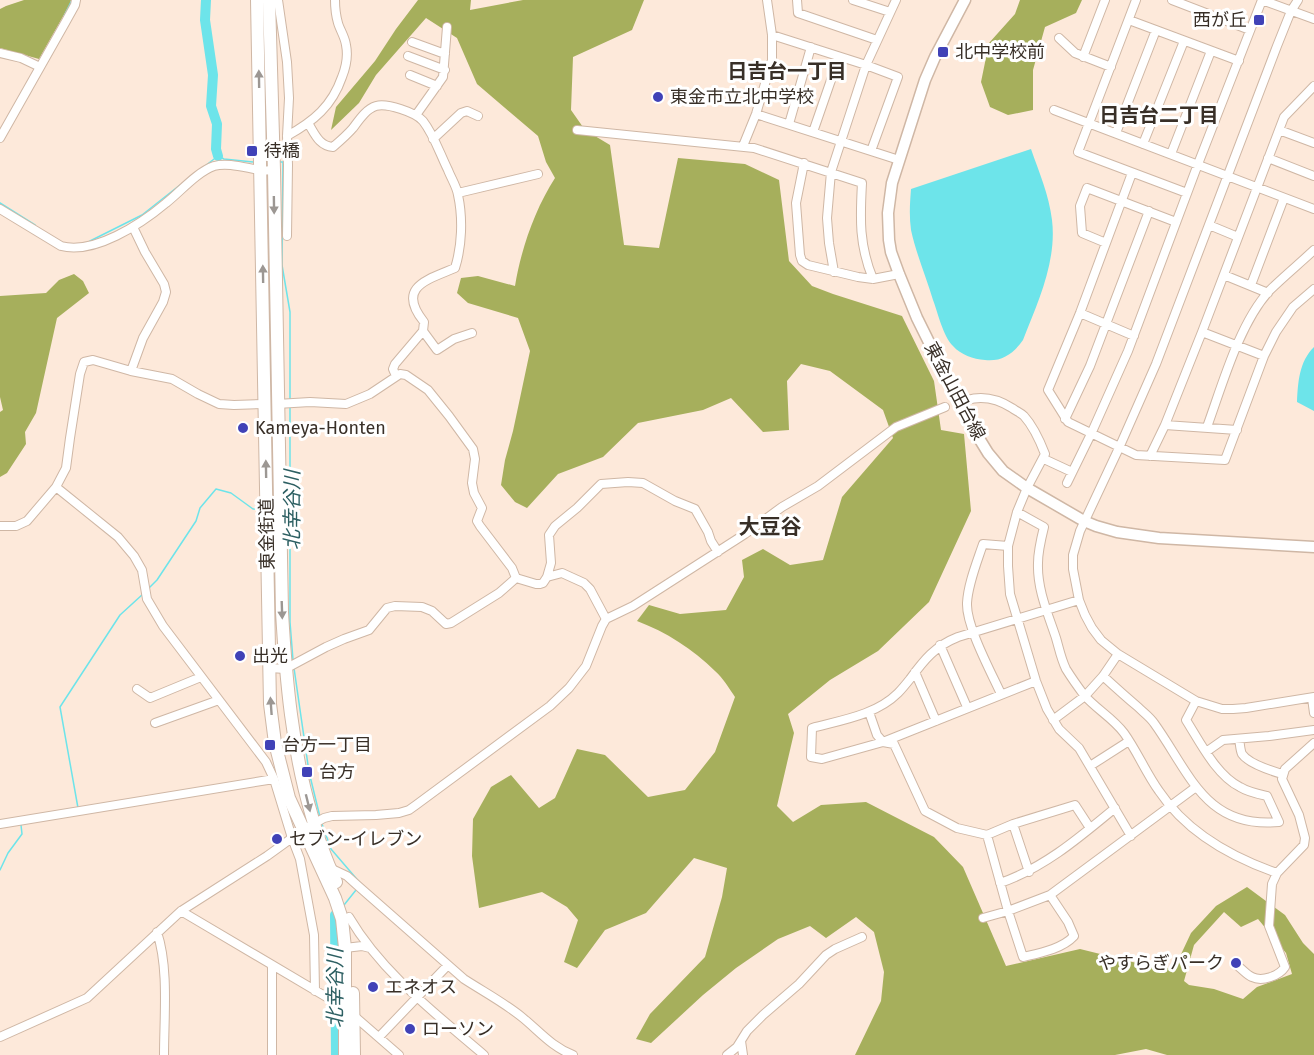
<svg xmlns="http://www.w3.org/2000/svg" width="1314" height="1055" font-family="'Fira Sans','Noto Sans JP',sans-serif">
  <rect width="100%" height="100%" fill="#fde9da"/>
  <path fill="#a6af5c" fill-rule="evenodd" d="M24 0H71L70 4 39 59 0 48V9L6 6Z
    M418 0H471L470 10 523 0H644L632 30 573 57 571 110 585 130 610 145 624 245 659 248 678 158 745 164 779 180 789 261 812 286 833 294 902 316 934 381 941 430 964 434 971 511 929 602 878 651 830 680 788 714 794 733 777 806 793 822 821 805 866 802 934 837 963 867 1006 966 1080 949 1161 969 1175 967 1191 933 1216 906 1247 887 1285 915 1303 943 1314 954V1055H1167L1146 1049 1115 1055H855L881 1001 884 972 874 932 856 917 826 938 810 926 778 939 736 968 703 995 651 1043 636 1039 650 1014 705 957 722 897 727 868 694 858 646 913 605 930 577 968 564 962 578 920 567 907 542 892 479 908 472 856 473 819 491 787 511 775 539 808 555 798 577 749 605 755 648 797 685 790 715 752 735 697C729 688 723 678 715 671 693 649 666 632 637 621L649 605 680 614 726 610 744 577 742 560 763 549 790 565 823 560 842 497 893 438 883 410 830 371 801 364 787 381 789 430 763 432 731 398 703 410 638 423 603 457 558 474 527 508 515 502 501 485 505 460 513 431 530 351 518 318 468 303 457 293 461 278 478 276 515 286C521 249 535 209 555 178L546 162 538 136 477 84 457 38 426 18 376 75 359 103 331 130 336 107 375 61 396 29ZM1224 912 1241 927 1258 919 1286 953 1292 974 1257 987 1243 999 1214 989 1189 985 1184 981 1194 945Z
    M1020 0H1082L1076 13 1045 27 1033 70V110L1008 115 990 107 981 82 989 43 1015 14Z
    M74 274 83 281 89 293 57 318 36 413 25 432 26 444 7 473 0 477V412L3 410 0 397V296L46 293 59 280Z"/>
  <path fill="#6de4ea" d="M1031 149C1039 172 1049 195 1052 220 1057 261 1038 302 1023 340 1014 353 1002 362 985 360 973 359 961 355 953 346 943 336 938 313 933 300 926 277 916 253 911 230 909 216 910 202 911 189Z
    M1314 347V411L1297 402C1298 382 1299 362 1314 347Z"/>
  <g fill="none" stroke-linecap="round" stroke-linejoin="round">
    <path stroke="#6de4ea" stroke-width="1.5" d="M64 16 72 0
      M279 162H283L282 265 290 312V399
      M205 166 218 156 224 159 253 162
      M0 203 35 225
      M90 241 142 215 180 185
      M290 407V622L293 660
      M149 588 157 580 196 521 200 508 216 489 231 493 253 509H262
      M294 668 309 772 320 817
      M78 808 60 707 120 615 143 594
      M322 824 331 849 361 884
      M0 870 8 853 22 834 21 825
      M344 905 356 890"/>
    <path stroke="#6de4ea" stroke-width="10" d="M206 0 205 20 213 75 211 106 217 124 216 149 218 156
      M335 915 336 1055"/>
    <defs>
      <path id="minor" d="M278 0 287 62 289 98 287 136 288 165 287 236
        M797 0 798 13 877 40
        M853 0 890 12
        M1136 0 1078 152 1187 193
        M1172 0 1250 30
        M1262 0 1314 19
        M1298 0 1291 11 1277 46 1156 364 1119 448 1080 531 1073 555V569L1079 600 1085 615 1092 628 1101 640 1118 654 1196 701 1222 709H1233L1246 708 1314 697
        M1129 20 1239 61
        M772 35 866 65 898 77 871 151
        M1059 38 1075 53 1111 67
        M412 42 445 54
        M0 53 21 58 40 67
        M408 56 445 70
        M1083 57 1105 0
        M410 75 437 86
        M1054 110 1314 209
        M756 114 899 160
        M416 115 443 77 447 27
        M308 123C315 134 319 146 333 147 340 141 347 135 353 128 359 120 366 109 376 106 387 103 415 112 423 121 434 135 440 154 448 170 451 178 457 187 458 195 463 218 462 246 455 268 427 280 396 287 424 322L423 331 395 364 393 369 396 376
        M789 124 811 47
        M577 130 754 148 862 183C860 219 859 245 873 279
        M1279 130 1314 143
        M813 132 839 57
        M1116 133 1156 30
        M287 136C314 121 332 106 342 77 346 67 348 55 346 45 345 37 340 30 338 23 336 16 335 7 335 0
        M0 138 65 23 75 5 76 0
        M433 139 461 113 467 111 478 116
        M1143 144 1184 41
        M743 146 756 114 772 60V35L767 0
        M1171 154 1211 51
        M1268 158 1314 176
        M804 163 796 203 800 255 802 261 808 265 858 277 873 279 899 274
        M1132 173 1080 313 1048 390 1068 422 1136 455 1225 460 1264 356 1276 332 1293 307 1314 289
        M458 193 538 174
        M0 209 61 246C94 255 141 224 166 203 180 192 197 172 214 166 228 162 246 168 260 170 264 171 269 170 274 170
        M1209 225 1238 237
        M1106 243 1082 233 1080 206 1087 188 1176 222
        M834 272 829 243 827 218 831 172 866 65 896 0
        M1224 275 1268 293
        M1251 285 1284 198
        M1080 313 1134 336
        M423 331 437 350 454 339 472 333
        M1202 332 1264 356
        M131 371 172 379 198 394 219 404 234 405 265 404
        M967 400C984 395 998 399 1012 408 1016 411 1021 413 1024 416 1034 427 1040 441 1045 454L1027 488 1017 512 1008 546V566L1010 594 1036 681 1047 709 1059 729 1079 748 1131 836
        M277 404 310 402 346 404 370 394 400 374 406 375 428 390 449 416 473 449 475 459 472 483 474 493 482 508 477 521 480 526 512 568 516 578
        M1065 419 1090 366 1149 211
        M1165 425 1237 430
        M1207 427C1222 386 1239 324 1269 291 1283 277 1299 264 1314 250
        M1150 456 1165 425 1202 332 1284 117 1314 86
        M1044 459 1072 472
        M1067 483 1091 434 1128 351 1198 164 1262 0
        M56 487 118 537 134 556 142 570 147 599 163 626 266 762 274 779 292 838 300 859 314 935 315 991
        M1017 512 1044 527C1041 539 1038 551 1038 563 1037 589 1048 614 1056 638 1059 648 1061 659 1066 669 1071 677 1078 687 1084 695 1096 709 1113 718 1124 733 1137 751 1146 773 1159 791 1187 833 1231 857 1277 873
        M0 526H16L27 521 56 487 66 468 70 438 80 374 84 362 93 360 131 371 143 338 163 302 166 292 164 284 145 252 133 227
        M547 577 562 573 584 583 590 589 606 619
        M516 578 536 584H540L543 583 547 577 551 563 549 535 555 526 577 508 601 484 628 482 643 483 675 501 695 509 708 532 711 541 718 552
        M940 645 967 707
        M270 668 285 669 326 647 344 639 369 630 387 608 395 606 422 607 432 611 446 624 451 623 499 593 516 578
        M915 672 936 721
        M1103 676C1115 687 1126 697 1138 707 1143 712 1150 717 1154 723 1190 773 1205 829 1279 822L1267 796C1258 794 1248 792 1240 787 1216 775 1200 742 1186 720L1196 701
        M1036 681 883 742 822 759 811 757 812 728C842 720 876 715 898 693 902 689 906 684 910 679 924 660 935 646 958 637L1079 600
        M137 689 150 698 201 677
        M1001 694C991 672 966 626 967 603 968 584 977 562 983 544L1008 546
        M1312 698 1314 713
        M869 712 877 735 883 742 894 744 925 811 957 828 987 835 1013 824 1075 805 1090 828
        M1053 720 1085 696 1103 676 1118 654
        M155 723 219 700
        M1239 739C1240 743 1240 750 1242 754 1248 763 1272 771 1282 774
        M1206 752 1223 740 1269 736 1314 730
        M1090 766 1129 741
        M0 824 274 779
        M1013 824 1029 872
        M987 835 1008 911 1023 957C1040 953 1062 949 1074 936L1068 922 1050 895
        M330 868 347 876 357 885 464 979C484 992 505 1003 523 1018 540 1032 552 1047 573 1055
        M1000 883C1044 868 1080 837 1115 808
        M181 911 345 1008 399 1055
        M349 917C382 973 435 1013 484 1055
        M983 918 1008 911 1050 895 1196 787
        M157 932C169 968 164 1017 164 1055
        M345 948 362 946 370 948
        M1239 967C1243 970 1247 975 1252 977 1262 982 1279 976 1285 967L1269 926 1272 884 1277 873 1304 845 1305 838 1299 815 1282 779 1285 769 1314 743
        M0 1037 87 998 181 911 267 856 303 830 324 818 332 816 376 815 399 813 409 810 416 805 550 706 569 688 586 666 602 626 606 619 633 606 745 534 782 507 818 486 896 427 945 407
        M379 1037 448 965
        M741 1041 743 1055
        M272 1055V965
        M727 1055 737 1047 747 1031 763 1015 799 984 826 955 835 949 862 937"/>
      <path id="major" d="M965 0 935 57 925 80 892 183 888 213 889 240 891 252 899 274 917 318 966 417 988 453 1003 471 1027 488 1084 521 1096 526 1117 532 1159 538 1314 547"/>
      <path id="highway" d="M257 0 270 704 275 743 289 798 335 898 342 919 345 948V1055
        M269 0 274 170 282 612C286 680 292 748 311 813 317 836 326 860 336 882
        M353 993 354 1055"/>
    </defs>
    <use href="#minor" stroke="#cfb7a5" stroke-width="10"/>
    <use href="#major" stroke="#cfb7a5" stroke-width="13"/>
    <use href="#highway" stroke="#cfb7a5" stroke-width="14"/>
    <use href="#minor" stroke="#fff" stroke-width="8"/>
    <use href="#major" stroke="#fff" stroke-width="10"/>
    <use href="#highway" stroke="#fff" stroke-width="12"/>
  </g>
  <defs><path id="oneway-solid" d="M-6-.8H1V-3.2L6.5 0L1 3.2V.8H-6Z" transform="scale(1.5)"/></defs>
  <g fill="#9c9793">
    <use href="#oneway-solid" transform="translate(259 79) rotate(-91)"/>
    <use href="#oneway-solid" transform="translate(274 205) rotate(89)"/>
    <use href="#oneway-solid" transform="translate(263 274) rotate(-91)"/>
    <use href="#oneway-solid" transform="translate(266 469) rotate(-91)"/>
    <use href="#oneway-solid" transform="translate(282 610) rotate(88)"/>
    <use href="#oneway-solid" transform="translate(271 706) rotate(-94)"/>
    <use href="#oneway-solid" transform="translate(308 803) rotate(76)"/>
  </g>
  <g fill="#4042b7" stroke="#fff" stroke-width="2">
    <rect x="1253" y="14" width="12" height="12" rx="3"/>
    <rect x="937" y="46" width="12" height="12" rx="3"/>
    <circle cx="658" cy="97" r="6"/>
    <rect x="246" y="145" width="12" height="12" rx="3"/>
    <circle cx="243" cy="428" r="6"/>
    <circle cx="240" cy="656" r="6"/>
    <rect x="264" y="739" width="12" height="12" rx="3"/>
    <rect x="301" y="766" width="12" height="12" rx="3"/>
    <circle cx="277" cy="839" r="6"/>
    <circle cx="1236" cy="963" r="6"/>
    <circle cx="373" cy="987" r="6"/>
    <circle cx="410" cy="1029" r="6"/>
  </g>
  <g text-anchor="middle" dominant-baseline="central" stroke-width="6" stroke-linejoin="round" paint-order="stroke">
    <g font-size="18" fill="#382f27" stroke="#fff" text-anchor="start">
      <text x="1247" y="20" text-anchor="end">西が丘</text>
      <text x="955" y="52">北中学校前</text>
      <text x="670" y="97">東金市立北中学校</text>
      <text x="264" y="151">待橋</text>
      <text x="255" y="428">Kameya-Honten</text>
      <text x="252" y="656">出光</text>
      <text x="282" y="745">台方一丁目</text>
      <text x="319" y="772">台方</text>
      <text x="289" y="839">セブン-イレブン</text>
      <text x="1224" y="963" text-anchor="end">やすらぎパーク</text>
      <text x="385" y="987">エネオス</text>
      <text x="422" y="1029">ローソン</text>
    </g>
    <g font-size="18" fill="#382f27" stroke="#fff">
      <text transform="translate(955 391) rotate(62)">東金山田台線</text>
      <text transform="translate(267 534) rotate(-91)">東金街道</text>
    </g>
    <g font-size="20" font-weight="bold" fill="#382f27" stroke="#fff">
      <text x="787" y="71">日吉台一丁目</text>
      <text x="1159" y="115">日吉台二丁目</text>
    </g>
    <g font-size="20" font-style="italic" fill="#2c5f62" stroke="#fff">
      <text transform="translate(292 510) rotate(-90)">北幸谷川</text>
      <text transform="translate(335 988) rotate(-90)">北幸谷川</text>
    </g>
    <g font-size="21" font-weight="bold" fill="#382f27" stroke="#fff">
      <text x="770" y="527">大豆谷</text>
    </g>
  </g>
</svg>
